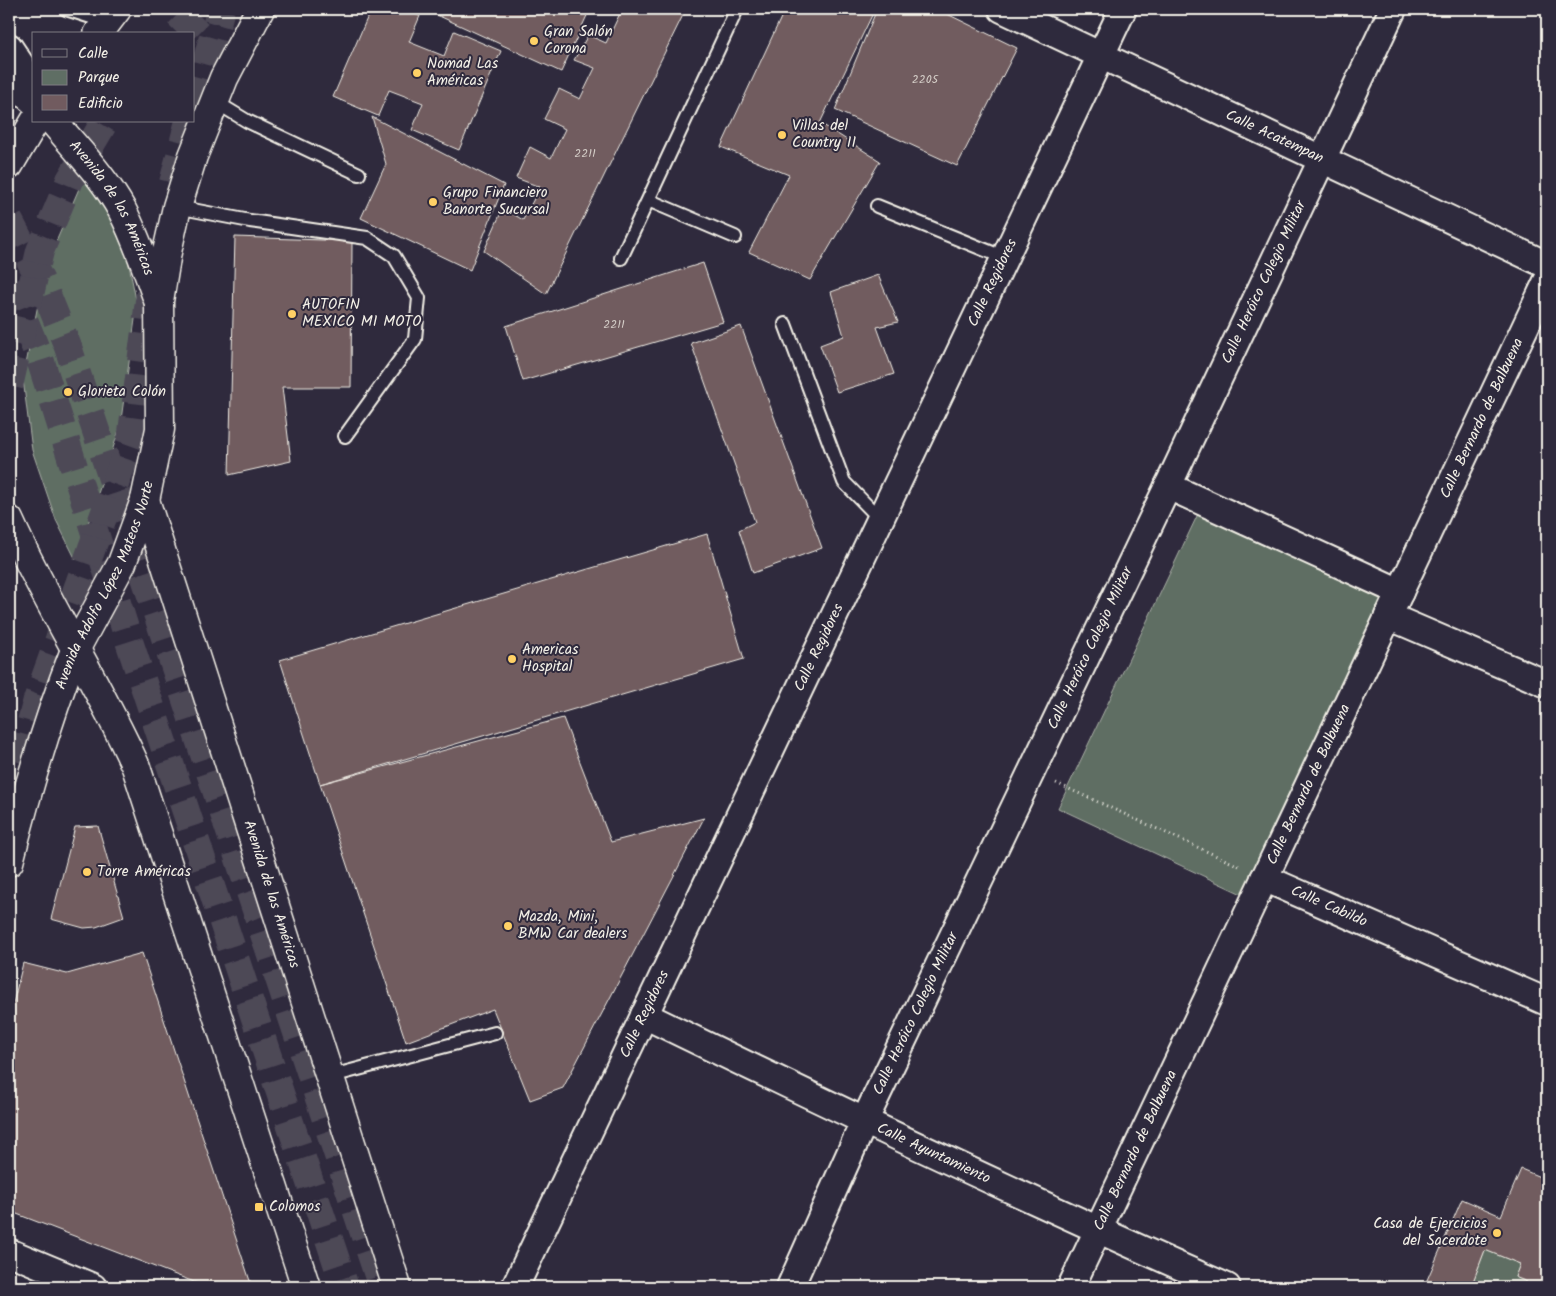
<svg xmlns="http://www.w3.org/2000/svg" width="1556" height="1296" font-family="Kalam,sans-serif">
  <rect width="100%" height="100%" fill="#2f2a3d"/>
  <filter id="ink" filterUnits="userSpaceOnUse"><feTurbulence type="fractalNoise" baseFrequency=".02" numOctaves="2"/><feDisplacementMap in="SourceGraphic" scale="10" xChannelSelector="R" yChannelSelector="G"/><feConvolveMatrix kernelMatrix="1 2 1 2 8 2 1 2 1" color-interpolation-filters="sRGB"/></filter>
  <g filter="url(#ink)">
    <path fill="#5f6e64" stroke="#aab0a6" d="M84 177 109 215 128 260 137 305 120 427 76 560 56 520 32 450 23 379 46 265Z
      M1208 493 1396 581 1246 896 1058 808Z
      M1485 1250 1520 1264 1515 1277 1527 1282 1525 1287H1471Z"/>
    <path fill="#715b5f" stroke="#f4f1e8" d="M371 9H401L420 16 409 42 444 56 454 31 501 51 459 150 412 130 423 103 389 90 378 116 333 97Z
      M424 9H590L561 72Z
      M622 9H686L546 294 484 251 503 208 523 220 540 187 516 178 530 147 551 158 565 129 544 119 559 89 580 99 595 68 574 60 588 35 606 43Z
      M785 9H875L820 123 880 161 810 280 749 252 789 175 721 147Z
      M877 9H937L1017 48 957 166 835 110Z
      M372 117 504 185 470 270 361 218 386 164Z
      M235 237 352 241 351 387H282L291 461 229 475Z
      M703 263 723 322 523 381 506 326Z
      M878 275 898 322 877 327 894 374 837 392 820 345 844 336 831 292Z
      M741 326 822 548 753 573 739 530 755 522 691 343Z
      M707 534 744 659 320 784 280 660Z
      M563 718 611 842 704 818 563 1088 530 1100 493 1009 406 1042 320 784Z
      M98 826 124 917 96 927 84 928 51 919 75 827Z
      M142 953 252 1287H207L9 1211V1020L23 963 67 974Z
      M1521 1169 1547 1180V1287H1525L1527 1282 1515 1277 1520 1264 1485 1250 1471 1287H1424L1462 1199 1501 1216Z"/>
    <g fill="none" stroke-linecap="round" stroke-linejoin="round">
      <path stroke="#4d4857" stroke-width="28" stroke-dasharray="28 14" stroke-linecap="butt" d="M9 220 43 285 68 347 382 1287
        M9 283 40 359 130 644 345 1287"/>
      <path stroke="#4d4857" stroke-width="28" stroke-dasharray="28 14" stroke-linecap="butt" d="M178 34 203 9
        M194 105 221 9
        M173 183 189 121
        M9 386 40 251 70 180 105 121
        M9 803 37 700 131 440 150 293"/>
      <defs>
        <path id="lane" d="M66 9 107 22
          M214 101 247 121 359 174
          M648 200 735 237
          M877 206 1005 258
          M177 207 250 221 367 238 394 256 419 298 415 339 345 436
          M621 258 737 9
          M785 324 844 482 880 519
          M328 1077 495 1033"/>
        <g id="street">
          <path id="s1" d="M1002 9 1547 265"/>
          <path d="M9 47 21 65 34 91"/>
          <path d="M1168 486 1400 592"/>
          <path d="M1388 616 1547 684"/>
          <path id="s2" d="M1264 878 1547 1002"/>
          <path id="s3" d="M644 1015C837 1109 1030 1201 1227 1287"/>
          <path d="M9 1252 93 1287"/>
          <path id="s4" d="M515 1287 1123 9"/>
          <path id="s5" d="M790 1287 864 1122 1168 486 1393 9"/>
          <path id="s6" d="M1071 1287 1547 281"/>
        </g>
        <g id="secondary">
          <path d="M98 34 117 9"/>
          <path d="M9 79 34 101"/>
          <path id="s7" d="M53 121C77 150 104 177 122 210 137 239 147 270 158 300"/>
          <path d="M9 165 35 121"/>
          <path id="s8" d="M145 500 397 1287"/>
          <path d="M9 520C47 605 98 682 136 767L306 1287"/>
          <path id="s9" d="M9 862C27 790 48 719 75 650L122 563 145 500 160 429 159 301 167 252 177 207 193 156 224 78 260 9"/>
        </g>
      </defs>
      <use href="#lane" stroke="#f4f1e8" stroke-width="16"/>
      <use href="#street" stroke="#f4f1e8" stroke-width="30"/>
      <use href="#secondary" stroke="#f4f1e8" stroke-width="31"/>
      <path stroke="#f4f1e8" stroke-width="3" stroke-dasharray="1 4" stroke-linecap="butt" d="M1056 783 1239 866"/>
      <use href="#lane" stroke="#2f2a3d" stroke-width="12"/>
      <use href="#street" stroke="#2f2a3d" stroke-width="26"/>
      <use href="#secondary" stroke="#2f2a3d" stroke-width="28"/>
    </g>
  </g>
  <g fill="#ffd166" stroke="#2f2a3d" stroke-width="2">
    <circle cx="534" cy="41" r="5"/>
    <circle cx="417" cy="73" r="5"/>
    <circle cx="782" cy="135" r="5"/>
    <circle cx="433" cy="202" r="5"/>
    <circle cx="292" cy="314" r="5"/>
    <circle cx="68" cy="392" r="5"/>
    <circle cx="512" cy="659" r="5"/>
    <circle cx="87" cy="872" r="5"/>
    <circle cx="508" cy="926" r="5"/>
    <rect x="254" y="1202" width="10" height="10" rx="2.5"/>
    <circle cx="1497" cy="1233" r="5"/>
  </g>
  <g text-anchor="middle" dominant-baseline="central" stroke-width="4" stroke-linejoin="round" paint-order="stroke">
    <g font-size="12" fill="#d3ccc6">
      <text x="925" y="79">2205</text>
      <text x="585" y="153">2211</text>
      <text x="614" y="324">2211</text>
    </g>
    <g font-size="15" fill="#f4f1e8" stroke="#2f2a3d" text-anchor="start">
      <text x="544" y="32">Gran Salón<tspan x="544" dy="17">Corona</tspan></text>
      <text x="427" y="64">Nomad Las<tspan x="427" dy="17">Américas</tspan></text>
      <text x="792" y="126">Villas del<tspan x="792" dy="17">Country II</tspan></text>
      <text x="443" y="193">Grupo Financiero<tspan x="443" dy="17">Banorte Sucursal</tspan></text>
      <text x="302" y="305">AUTOFIN<tspan x="302" dy="17">MEXICO MI MOTO</tspan></text>
      <text x="78" y="392">Glorieta Colón</text>
      <text x="522" y="650">Americas<tspan x="522" dy="17">Hospital</tspan></text>
      <text x="97" y="872">Torre Américas</text>
      <text x="518" y="917">Mazda, Mini,<tspan x="518" dy="17">BMW Car dealers</tspan></text>
      <text x="269" y="1207">Colomos</text>
      <text x="1487" y="1224" text-anchor="end">Casa de Ejercicios<tspan x="1487" dy="17">del Sacerdote</tspan></text>
    </g>
    <g font-size="15" fill="#f4f1e8" stroke="#2f2a3d">
      <text stroke="none"><textPath href="#s1" startOffset="301">Calle Acatempan</textPath></text>
      <text stroke="none"><textPath href="#s7" startOffset="106">Avenida de las Américas</textPath></text>
      <text stroke="none"><textPath href="#s4" startOffset="1112">Calle Regidores</textPath></text>
      <text stroke="none"><textPath href="#s5" startOffset="1111">Calle Heróico Colegio Militar</textPath></text>
      <text stroke="none"><textPath href="#s6" startOffset="961">Calle Bernardo de Balbuena</textPath></text>
      <text stroke="none"><textPath href="#s9" startOffset="294">Avenida Adolfo López Mateos Norte</textPath></text>
      <text stroke="none"><textPath href="#s4" startOffset="708">Calle Regidores</textPath></text>
      <text stroke="none"><textPath href="#s5" startOffset="706">Calle Heróico Colegio Militar</textPath></text>
      <text stroke="none"><textPath href="#s6" startOffset="556">Calle Bernardo de Balbuena</textPath></text>
      <text stroke="none"><textPath href="#s8" startOffset="414">Avenida de las Américas</textPath></text>
      <text stroke="none"><textPath href="#s2" startOffset="71">Calle Cabildo</textPath></text>
      <text stroke="none"><textPath href="#s5" startOffset="301">Calle Heróico Colegio Militar</textPath></text>
      <text stroke="none"><textPath href="#s4" startOffset="302">Calle Regidores</textPath></text>
      <text stroke="none"><textPath href="#s6" startOffset="151">Calle Bernardo de Balbuena</textPath></text>
      <text stroke="none"><textPath href="#s3" startOffset="321">Calle Ayuntamiento</textPath></text>
    </g>
  </g>
  <rect width="1556" height="1296" fill="none" stroke="#2f2a3d" stroke-width="30"/>
  <rect x="15" y="15" width="1526" height="1266" fill="none" stroke="#f4f1e8" stroke-width="2" filter="url(#ink)"/>
  <rect x="32" y="32" width="162" height="90" fill="#2f2a3d" stroke="#7e7a81"/>
  <rect x="42" y="49" width="25" height="8" fill="#2f2a3d" stroke="#7e7a81"/>
  <text x="78" y="58" font-size="15" fill="#f4f1e8">Calle</text>
  <rect x="42" y="70" width="25" height="15" fill="#5f6e64" stroke="#7e7a81"/>
  <text x="78" y="82" font-size="15" fill="#f4f1e8">Parque</text>
  <rect x="42" y="95" width="25" height="15" fill="#715b5f" stroke="#7e7a81"/>
  <text x="78" y="108" font-size="15" fill="#f4f1e8">Edificio</text>
</svg>
